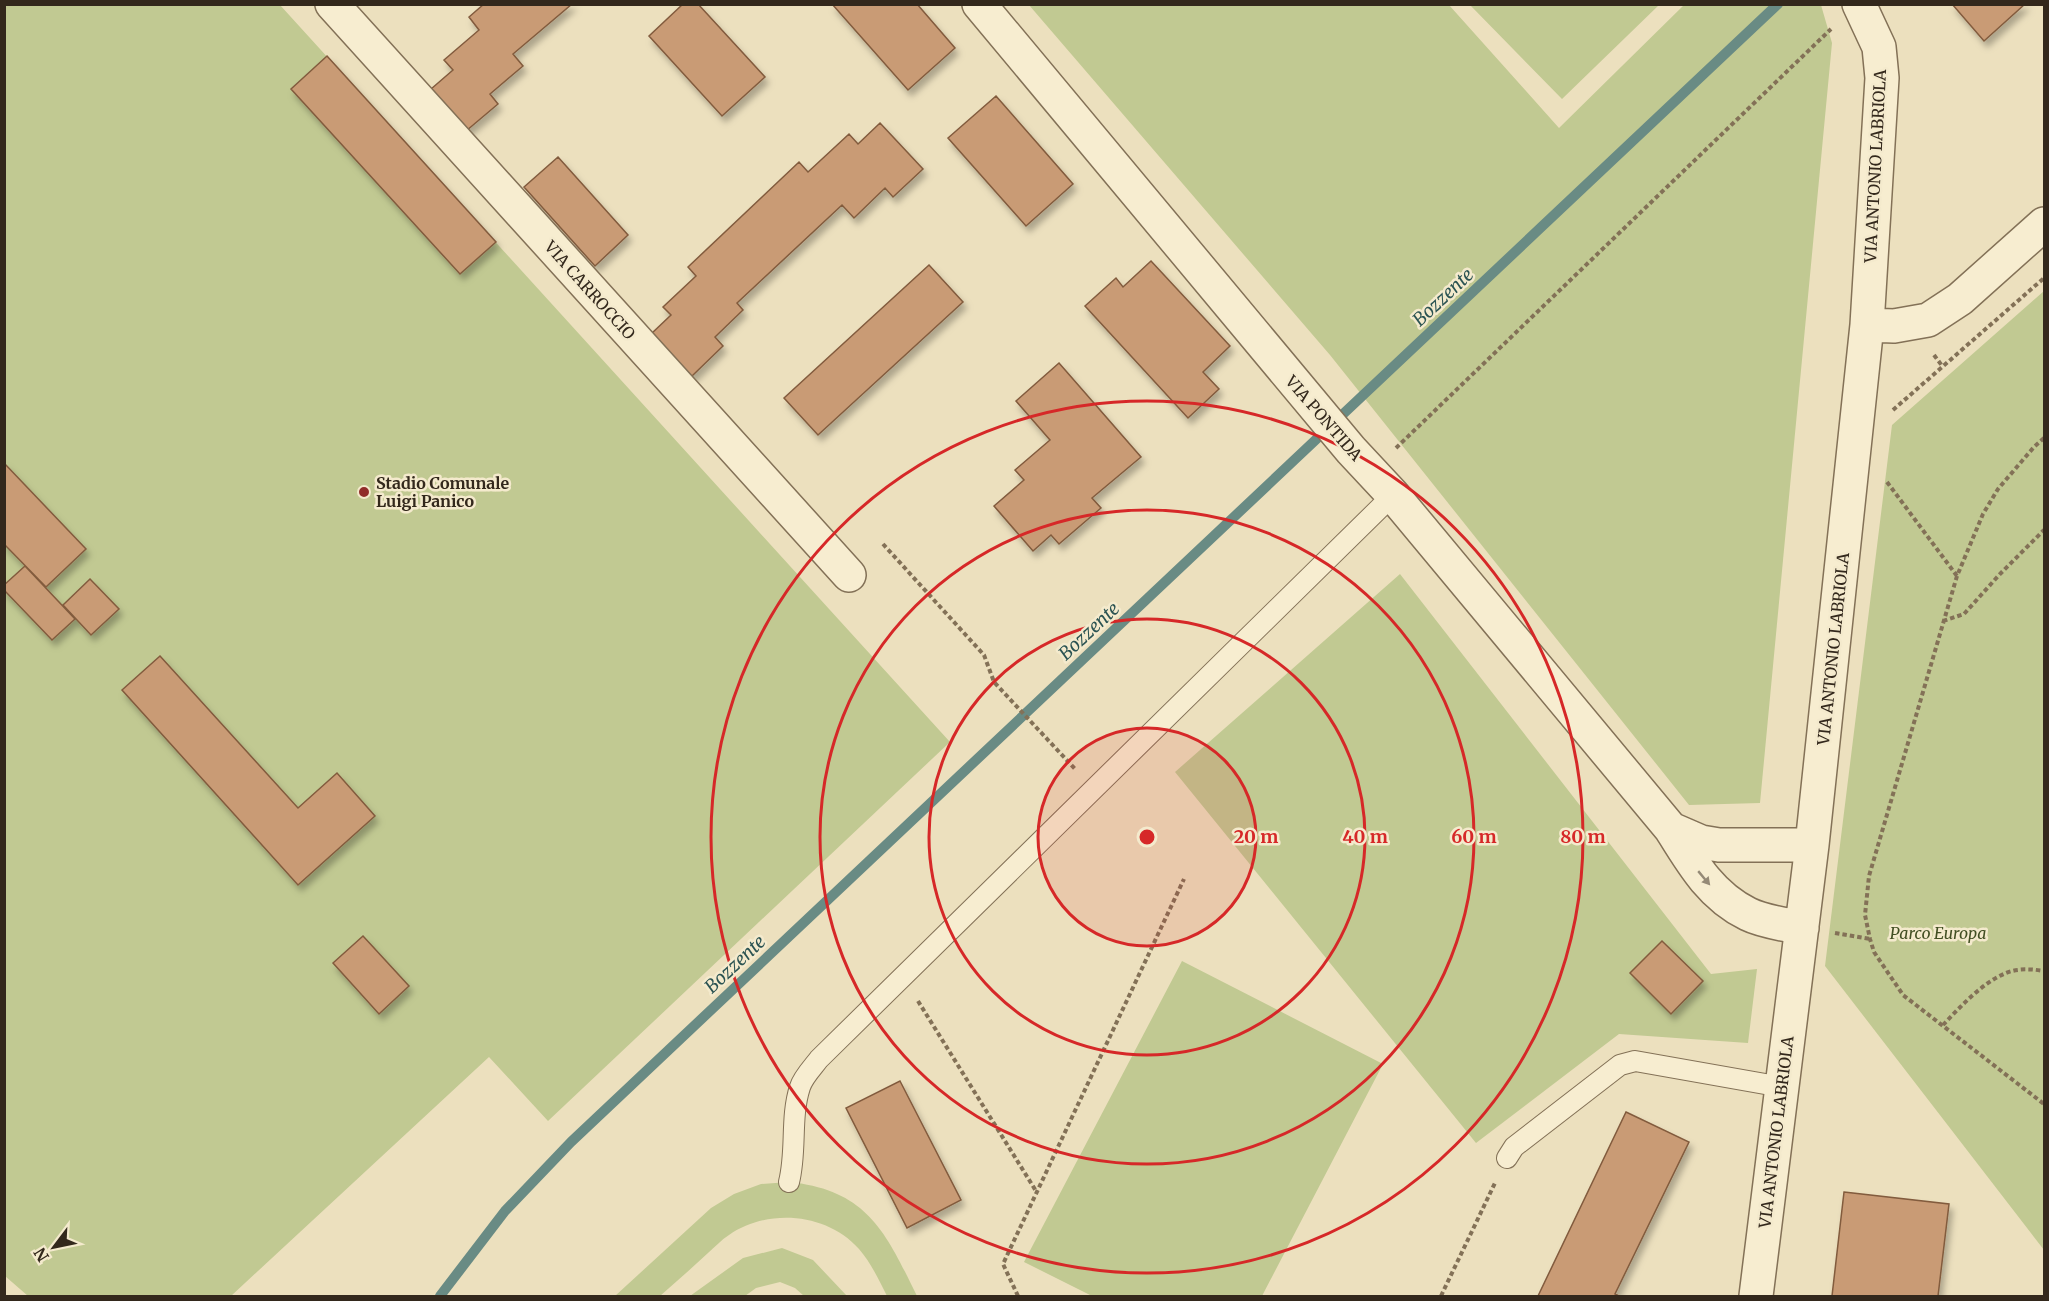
<svg xmlns="http://www.w3.org/2000/svg" width="2049" height="1301" font-family="Merriweather,serif">
  <defs>
    <filter id="shadow"><feDropShadow dx="3.5" dy="6" stdDeviation="3" flood-color="#0004"/></filter>
  </defs>
  <rect width="100%" height="100%" fill="#ece0be"/>
  <path fill="#c1c992" d="M5 5H280L950 742 548 1121 489 1057 231 1296H28L5 1276Z
    M1029 5H1449L1559 128 1684 5H1821L1832 43 1760 803 1689 805 1330 355Z
    M1470 5H1659L1562 99Z
    M2044 291V1250L1825 966 1892 425Z
    M1400 574 1711 974 1757 969 1748 1043 1619 1034 1476 1143 1175 772Z
    M1182 961 1383 1064 1262 1296H1092L1024 1262Z
    M789 1182C868 1190 886 1233 917 1296H887C879 1280 871 1263 859 1249 827 1213 768 1208 729 1235 721 1240 715 1247 708 1253 692 1268 676 1282 660 1296H615L711 1208 734 1194 761 1184Z
    M782 1248 813 1260 847 1296H804L795 1288 780 1282 756 1288 745 1296H690L743 1258Z"/>
  <g fill="none" stroke-linecap="round" stroke-linejoin="round">
    <path stroke="#698b84" stroke-width="10" d="M440 1296 505 1211 571 1142 1778 4"/>
  </g>
  <path fill="#c99b74" stroke="#825b3e" stroke-width="1.5" filter="url(#shadow)" d="M484 4H572L513 54 523 66 490 94 498 104 466 131 431 89 453 70 444 60 479 30 469 17Z
    M683 4H698L765 77 722 116 649 36Z
    M832 4H917L955 48 908 90Z
    M1952 4H2025L1984 41Z
    M327 56 496 242 460 274 291 89Z
    M996 96 1073 184 1026 226 948 138Z
    M880 123 923 169 893 197 885 188 854 218 842 205 737 303 743 310 715 337 723 346 691 377 651 334 671 315 663 307 696 276 688 267 799 162 808 172 849 134 858 144Z
    M558 157 628 235 595 266 524 187Z
    M1151 261 1230 346 1203 372 1219 389 1188 418 1085 306 1116 278 1123 287Z
    M929 265 963 302 818 435 784 398Z
    M1059 363 1141 457 1092 498 1101 508 1059 544 1051 535 1033 551 994 506 1024 480 1015 470 1050 440 1016 401Z
    M4 463 86 549 46 587 4 544Z
    M25 566 75 619 52 640 4 590V585Z
    M90 579 119 609 91 635 63 605Z
    M160 656 298 808 337 773 375 816 298 885 122 690Z
    M363 936 409 986 379 1014 333 963Z
    M1662 941 1703 981 1671 1014 1630 973Z
    M900 1081 961 1200 907 1228 846 1108Z
    M1626 1112 1689 1142 1615 1294 1619 1296H1538Z
    M1844 1192 1949 1204 1938 1296H1832Z"/>
  <g fill="none" stroke-linecap="round" stroke-linejoin="round">
    <defs>
      <path id="lane" d="M1507 1158 1514 1147 1620 1065 1635 1061 1782 1087
        M789 1182C797 1150 790 1118 800 1087 803 1077 813 1067 819 1059L1393 495"/>
      <path id="street" d="M332 4 849 575
        M979 4 1351 450 1393 495 1671 829C1692 863 1711 896 1748 914 1764 922 1785 924 1802 928
        M1867 325 1894 326 1928 320 1960 299 2044 224
        M1671 829 1701 842 1719 845H1812
        M1756 1296 1812 845 1867 325 1882 78 1879 47 1859 4"/>
    </defs>
    <use href="#lane" stroke="#837157" stroke-width="22"/>
    <use href="#street" stroke="#837157" stroke-width="36"/>
    <path stroke="#837157" stroke-width="4" stroke-dasharray="4.5 3" stroke-linecap="butt" d="M1934 355 1943 367
      M1893 410 2044 278
      M2044 438 2034 447 1998 489 1983 514 1957 576 1869 876 1865 915 1870 939 1874 952 1903 995 2044 1104
      M1396 448 1831 29
      M1887 482 1957 576
      M883 544 984 655 994 682 1075 769
      M1943 621 1964 614 2000 574 2044 530
      M1835 933 1870 939
      M918 1001 1036 1191
      M1943 1025C1961 1006 1982 983 2006 973 2018 968 2032 969 2044 971
      M1018 1296 1003 1264 1184 879
      M1441 1296 1495 1183"/>
    <use href="#lane" stroke="#f7edd0" stroke-width="20"/>
    <use href="#street" stroke="#f7edd0" stroke-width="33"/>
  </g>
  <defs><path id="oneway-solid" d="M-6-.8H1V-3.2L6.5 0L1 3.2V.8H-6Z" transform="scale(1.5)"/></defs>
  <use fill="#958a76" href="#oneway-solid" transform="translate(1704 878) rotate(50)"/>
  <circle cx="1147" cy="837" r="109" fill="#d62828" fill-opacity=".12"/>
  <g fill="none" stroke="#d62828" stroke-width="3">
    <circle cx="1147" cy="837" r="109"/>
    <circle cx="1147" cy="837" r="218"/>
    <circle cx="1147" cy="837" r="327"/>
    <circle cx="1147" cy="837" r="436"/>
  </g>
  <circle fill="#912c29" stroke="#f4eacd" stroke-width="2" cx="364" cy="492" r="6"/>
  <g text-anchor="middle" dominant-baseline="central" stroke-width="5" stroke-linejoin="round" paint-order="stroke">
    <g font-size="16" fill="#33281c" stroke="#f4eacd">
      <text transform="translate(1875 166) rotate(-87)">VIA ANTONIO LABRIOLA</text>
      <text transform="translate(590 290) rotate(48)">VIA CARROCCIO</text>
      <text transform="translate(1324 418) rotate(49)">VIA PONTIDA</text>
      <text transform="translate(1833 649) rotate(-84)">VIA ANTONIO LABRIOLA</text>
      <text transform="translate(1776 1132) rotate(-83)">VIA ANTONIO LABRIOLA</text>
    </g>
    <g font-size="16" font-weight="bold" fill="#33281c" stroke="#f4eacd" text-anchor="start">
      <text x="376" y="483">Stadio Comunale<tspan x="376" dy="18">Luigi Panico</tspan></text>
    </g>
    <g font-size="16" font-style="italic" fill="#424f23" stroke="#f4eacd">
      <text x="1938" y="933">Parco Europa</text>
    </g>
    <g font-size="18" font-style="italic" fill="#2b5352" stroke="#f4eacd">
      <text transform="translate(1443 297) rotate(-43)">Bozzente</text>
      <text transform="translate(1089 631) rotate(-43)">Bozzente</text>
      <text transform="translate(735 964) rotate(-43)">Bozzente</text>
    </g>
  </g>
  <circle cx="1147" cy="837" r="9" fill="#d62828" stroke="#f4eacd" stroke-width="3"/>
  <g font-size="18" text-anchor="middle" font-weight="bold" fill="#d62828" stroke="#f4eacd" stroke-width="5" stroke-linejoin="round" paint-order="stroke">
    <text x="1256" y="843">20 m</text>
    <text x="1365" y="843">40 m</text>
    <text x="1474" y="843">60 m</text>
    <text x="1583" y="843">80 m</text>
  </g>
  <rect width="2049" height="1301" fill="none" stroke="#33281c" stroke-width="12"/>
  <g transform="translate(54 1247) rotate(238)" stroke="#f4eacd" stroke-width="4.5" paint-order="stroke">
  <path d="M0-4.5L10 22L0 15L-10 22Z" fill="#33281c"/>
  <text y="-9" font-size="16" font-weight="bold" text-anchor="middle" fill="#33281c">N</text>
  </g>
</svg>
